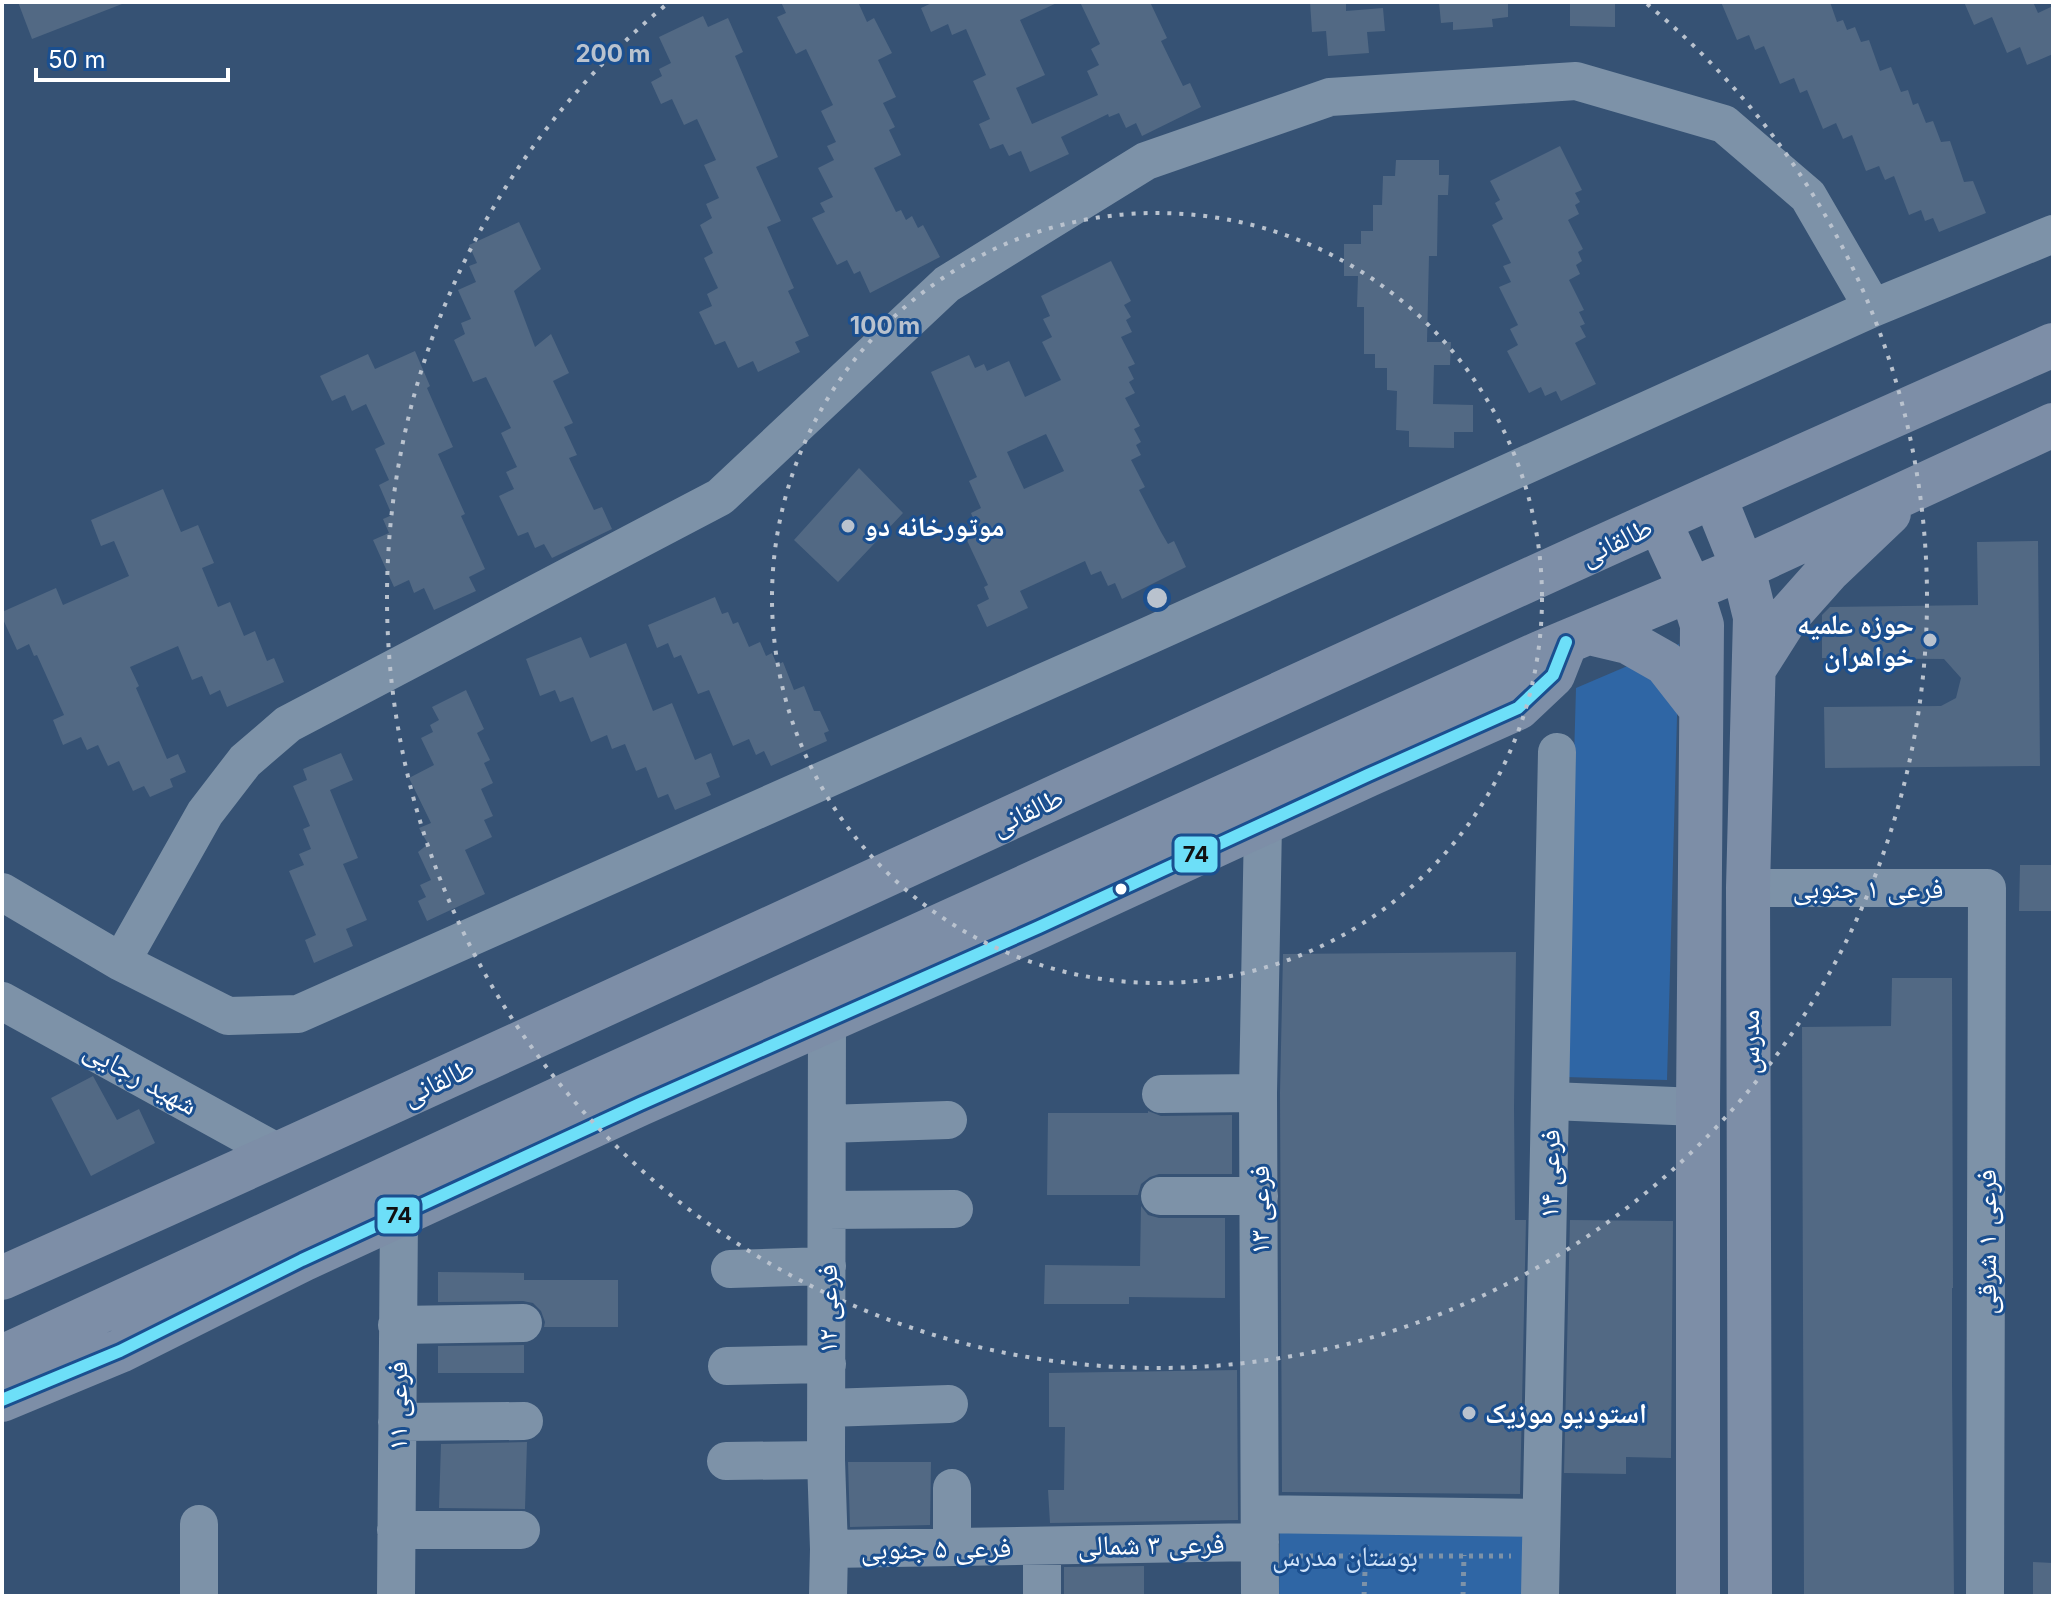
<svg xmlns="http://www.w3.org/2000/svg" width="2055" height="1598" font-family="Inter,'Noto Naskh Arabic',sans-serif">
  <rect width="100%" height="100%" fill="#365274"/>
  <path fill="#2f66a5" d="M1679 644 1667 1080 1565 1077 1576 688Z
    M1280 1514 1523 1516 1522 1596H1279Z"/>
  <path fill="#526984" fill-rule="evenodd" d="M18 2H122V4L32 39Z
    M781 2H858L867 22 874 18 892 53 878 60 896 97 883 103 895 127 889 130 901 155 874 168 896 212 901 210 906 220 912 216 918 228 923 225 940 257 870 293 860 271 854 274 847 260 837 265 812 218 825 212 820 203 833 197 818 168 834 160 827 146 836 142 821 111 833 105 806 49 796 54 777 17 786 13Z
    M934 2H1059L1020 20 1045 75 1016 88 1032 124 1098 95 1087 71 1099 65 1091 49 1100 44 1080 2H1150L1167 38 1161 41 1183 86 1190 83 1201 107 1142 136 1136 123 1126 128 1119 113 1109 117 1108 114 1061 137 1069 154 1030 172 1021 151 1009 156 1003 144 990 149 979 124 990 119 973 81 986 75 966 29 952 35 948 24 931 32 921 8Z
    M1310 2H1346V11L1383 8 1385 31 1367 32 1369 53 1328 56 1326 31 1312 32Z
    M1439 2H1508V17L1492 19 1493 27 1453 30V22L1441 23Z
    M1570 2H1615V27L1570 26Z
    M1721 2H1830L1837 22 1843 20 1847 30 1855 27 1861 42 1869 40 1880 71 1891 67 1901 92 1908 90 1913 105 1918 103 1926 123 1933 121 1941 142 1950 141 1964 182 1973 181 1986 213 1939 232 1933 218 1925 221 1921 210 1909 215 1894 176 1885 180 1879 166 1866 171 1852 135 1843 139 1836 123 1823 129 1807 90 1800 93 1794 78 1780 84 1764 46 1755 50 1749 35 1737 40Z
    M1964 2H2033L2038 13 2053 6V54L2027 65 2020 47 2007 53 1992 17 1974 25Z
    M703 16 708 27 728 18 743 52 735 56 778 157 756 167 781 221 767 227 794 288 788 291 809 336 795 342 800 352 758 372 753 361 738 368 725 341 715 345 699 312 712 306 707 294 718 288 704 258 713 253 700 225 712 218 706 204 719 198 704 165 716 160 697 119 684 125 672 99 661 104 651 82 662 76 659 69 671 63 659 37Z
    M1560 146 1582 190 1575 193 1580 202 1575 205 1579 214 1568 220 1583 249 1578 252 1582 261 1576 265 1580 274 1569 280 1584 310 1579 312 1585 324 1580 326 1586 337 1575 343 1596 384 1561 401 1556 391 1545 396 1541 387 1529 393 1507 351 1518 345 1510 329 1518 325 1499 287 1511 282 1503 266 1511 263 1492 225 1503 219 1495 203 1500 200 1490 181Z
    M1396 160H1439V175H1449L1448 195H1438L1437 256H1429L1427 342H1451L1450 365H1434L1433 404 1473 405V432H1454V448L1409 447V431L1396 430 1397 391 1387 390V368H1375V354H1364V307H1357L1358 276H1344V244H1361V231H1373V205H1382L1383 176H1395Z
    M519 222 541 269 514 291 535 347 551 334 569 373 553 381 573 423 564 427 577 455 569 458 594 510 602 507 612 529 552 558 544 544 535 548 528 532 518 536 499 496 514 489 506 472 517 467 501 433 511 428 486 377 473 382 454 340 465 334 461 323 471 319 458 290 476 282 469 266 477 263 469 245Z
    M1111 261 1131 301 1124 305 1131 317 1126 320 1132 332 1121 337 1135 364 1128 367 1134 379 1129 382 1135 393 1125 398 1140 426 1134 429 1141 442 1136 445 1141 455 1131 460 1145 487 1139 490 1161 532 1168 544 1174 541 1186 567 1122 599 1115 583 1108 586 1101 571 1091 575 1085 561 1020 591 1028 608 987 627 977 605 989 599 984 587 988 585 963 532 976 526 971 513 981 508 969 481 977 477 931 372 969 355 975 368 984 364 987 371 1009 361 1025 397 1061 380 1042 342 1052 337 1043 319 1050 316 1041 296ZM1046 434 1064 471 1024 489 1007 452Z
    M415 351 430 386 427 388 453 447 438 454 465 514 461 516 485 569 469 577 476 591 434 610 424 588 414 593 409 580 394 587 373 540 389 533 383 519 392 515 379 485 389 480 375 449 385 444 366 404 352 411 345 395 332 401 320 376 368 354 375 369Z
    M859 468 903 513 838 582 794 540Z
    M163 489 181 532 198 525 214 563 202 568 218 607 230 602 244 636 255 631 267 661 274 658 284 682 227 707 220 690 210 695 202 676 192 680 178 646 130 667 139 686 136 688 167 759 178 754 186 772 170 779 173 787 150 797 144 786 133 791 119 761 108 766 98 745 87 750 81 737 63 745 53 720 64 715 37 655 34 656 29 644 17 650 2 617V612L56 588 63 605 129 576 114 541 101 546 91 520Z
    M2038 541 2040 766 1825 768 1824 707 1941 706 1956 698 1961 678 1944 659 1822 658V615L1830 607 1978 605 1977 542Z
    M715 597 722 614 728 612 733 624 738 622 749 647 760 642 766 656 772 653 777 665 783 662 794 690 804 686 814 711H820L829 731 824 733 827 741 771 766 764 751 756 755 749 739 733 746 709 690 698 694 681 655 674 658 668 643 657 648 648 625Z
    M581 637 590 658 626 643 653 711 672 703 695 760 711 753 720 777 706 783 711 795 675 810 668 794 658 798 646 767 636 771 625 744 612 749 607 735 591 742 573 697 560 702 555 690 540 696 526 659Z
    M466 690 484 729 477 733 490 760 484 763 493 783 481 789 493 816 484 820 492 837 465 850 485 894 427 921 418 901 426 897 420 885 431 880 418 852 428 844 419 828 431 823 409 778 434 765 421 738 433 732 430 725 439 720 432 707Z
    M341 753 353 780 330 790 358 858 343 864 367 920 346 929 353 946 314 963 305 940 316 935 289 871 304 865 299 854 311 849 303 829 310 826 293 786 307 780 303 769Z
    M2020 865H2053V911H2019Z
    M1516 952 1514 1108 1515 1220H1526L1520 1494 1282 1492 1280 1093 1283 954Z
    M1892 978H1952L1953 1288H1952V1382L1954 1596H1804L1802 1027 1891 1026Z
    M93 1076 117 1120 139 1109 155 1143 91 1176 51 1098Z
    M1148 1111 1161 1116 1232 1115V1174H1159L1150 1177 1141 1184 1138 1195H1047L1048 1113H1148Z
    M1141 1206 1148 1215 1159 1218H1225V1298L1129 1297V1304H1044L1045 1265 1140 1266Z
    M1570 1220 1673 1221 1671 1458 1626 1457V1474L1564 1473Z
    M438 1272 524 1273V1280H618V1327H544L545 1322 541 1311 533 1303 523 1301 438 1302Z
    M524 1345V1373H438V1346Z
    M1237 1370 1238 1520 1050 1523 1048 1490H1064L1065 1427H1049V1373Z
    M527 1442 525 1509 439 1508 441 1444Z
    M848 1462H931L930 1525 850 1527Z
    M2033 1562 2053 1563V1596H2033Z
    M1144 1566V1596H1064V1567Z"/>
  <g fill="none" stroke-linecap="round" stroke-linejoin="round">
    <path stroke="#7d92a8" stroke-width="5" stroke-dasharray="4 6" stroke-linecap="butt" d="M1289 1556H1511
      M1364 1596 1366 1545
      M1463 1596 1464 1555"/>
    <path stroke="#7d92a8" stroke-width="38" d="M1748 888H1987L1985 1596
      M2 892 121 962 228 1016 298 1014 1150 635 1873 308 2053 234
      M121 962 205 813 245 761 288 724 720 497 947 284 1146 161 1330 97 1576 81 1724 124 1808 196 1873 308
      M2 1001 280 1154
      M827 1021 826 1460 829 1549 828 1596
      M1161 1094 1258 1093
      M1551 1101 1698 1107
      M827 1124 948 1120
      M1160 1196H1259
      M827 1210 954 1209
      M730 1269 827 1266
      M397 1325 523 1323
      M727 1366 827 1364
      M827 1408 949 1404
      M397 1422 524 1421
      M726 1461 826 1460
      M952 1488V1547
      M1260 1514 1540 1518
      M396 1530H521
      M829 1549 1260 1542
      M199 1596V1524
      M396 1596 399 1215
      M1042 1596V1546
      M1260 1596 1258 1093 1263 824
      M1540 1596 1557 752"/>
    <path stroke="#7d8ea7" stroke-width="44" d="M1714 496 1743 568 1755 617 1748 888 1750 1596
      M1659 521 1691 590 1702 625 1698 1107V1596
      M1590 633 1628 642 1665 663 1701 709
      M1754 669 1787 617 1828 571 1889 513
      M2 1278C688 972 1366 647 2053 345
      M2 1357 563 1097 1260 780 1542 652 1743 568 2053 425
      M2 1400 120 1351 302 1260 640 1104 1039 927 1368 775 1518 708 1553 675 1566 642"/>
    <defs>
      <path id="bus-1" d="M2 1400 120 1351 302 1260 640 1104 1039 927 1368 775 1518 708 1553 675 1566 642"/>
    </defs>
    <use href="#bus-1" stroke="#1b4f8f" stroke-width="18"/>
    <use href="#bus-1" stroke="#6ddff8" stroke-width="12"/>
  </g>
  <g fill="none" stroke="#b9c2ce" stroke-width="4" stroke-dasharray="4 8">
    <circle cx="1157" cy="598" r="385"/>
    <path d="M1647 4A770 770 0 1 1 667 4"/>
  </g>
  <g fill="#b9c2ce" stroke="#1b4f8f" stroke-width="3">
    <circle cx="848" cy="526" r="8"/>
    <circle cx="1930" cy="640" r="8"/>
    <circle cx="1469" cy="1413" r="8"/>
  </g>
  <circle fill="#fff" stroke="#1b4f8f" stroke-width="3" cx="1121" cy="889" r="7"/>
  <g text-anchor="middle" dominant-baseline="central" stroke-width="6" stroke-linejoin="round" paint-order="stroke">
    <g font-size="28" font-weight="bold" fill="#fff" stroke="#1b4f8f" text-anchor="start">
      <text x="864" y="526">موتورخانه دو</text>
      <text x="1914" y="624" text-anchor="end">حوزه علمیه<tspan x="1914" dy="32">خواهران</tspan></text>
      <text x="1485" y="1413">استودیو موزیک</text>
    </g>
    <g font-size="28" fill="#fff" stroke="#1b4f8f">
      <text transform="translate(1616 541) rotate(-25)">طالقانی</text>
      <text transform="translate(1027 811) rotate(-25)">طالقانی</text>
      <text x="1868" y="888">فرعی ۱ جنوبی</text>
      <text transform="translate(1749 1042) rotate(-90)">مدرس</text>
      <text transform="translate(141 1077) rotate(29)">شهید رجایی</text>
      <text transform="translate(438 1081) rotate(-25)">طالقانی</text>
      <text transform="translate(1549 1174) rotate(-89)">فرعی ۱۴</text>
      <text transform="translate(1259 1210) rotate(-90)">فرعی ۱۳</text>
      <text transform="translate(1986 1242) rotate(-90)">فرعی ۱ شرقی</text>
      <text transform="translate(827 1309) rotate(-90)">فرعی ۱۲</text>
      <text transform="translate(397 1406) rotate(-90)">فرعی ۱۱</text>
      <text transform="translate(1151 1544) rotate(-1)">فرعی ۳ شمالی</text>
      <text transform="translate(936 1548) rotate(-1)">فرعی ۵ جنوبی</text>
    </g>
    <g font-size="28" fill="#cfe3fa" stroke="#1b4f8f">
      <text x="1345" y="1556">بوستان مدرس</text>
    </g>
  </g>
  <circle cx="1157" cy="598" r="12" fill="#b9c2ce" stroke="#1b4f8f" stroke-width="4"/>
  <g font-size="24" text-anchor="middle" font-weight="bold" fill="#b9c2ce" stroke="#1b4f8f" stroke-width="6" stroke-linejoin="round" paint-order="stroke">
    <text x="613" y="62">200 m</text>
    <text x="885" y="334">100 m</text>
  </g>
  <g stroke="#1b4f8f" stroke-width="3">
    <rect x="1173" y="835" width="46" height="39" rx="8" fill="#6ddff8"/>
    <rect x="376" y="1196" width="45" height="39" rx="8" fill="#6ddff8"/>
  </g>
  <g font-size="22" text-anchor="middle" font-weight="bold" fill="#111">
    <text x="1196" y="862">74</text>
    <text x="399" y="1223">74</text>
  </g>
  <rect width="2055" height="1598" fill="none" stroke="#ffffff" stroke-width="8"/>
  <path d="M36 68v12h192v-12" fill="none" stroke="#ffffff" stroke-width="4"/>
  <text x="48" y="68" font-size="24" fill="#ffffff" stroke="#1b4f8f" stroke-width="6" paint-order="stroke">50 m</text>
</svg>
